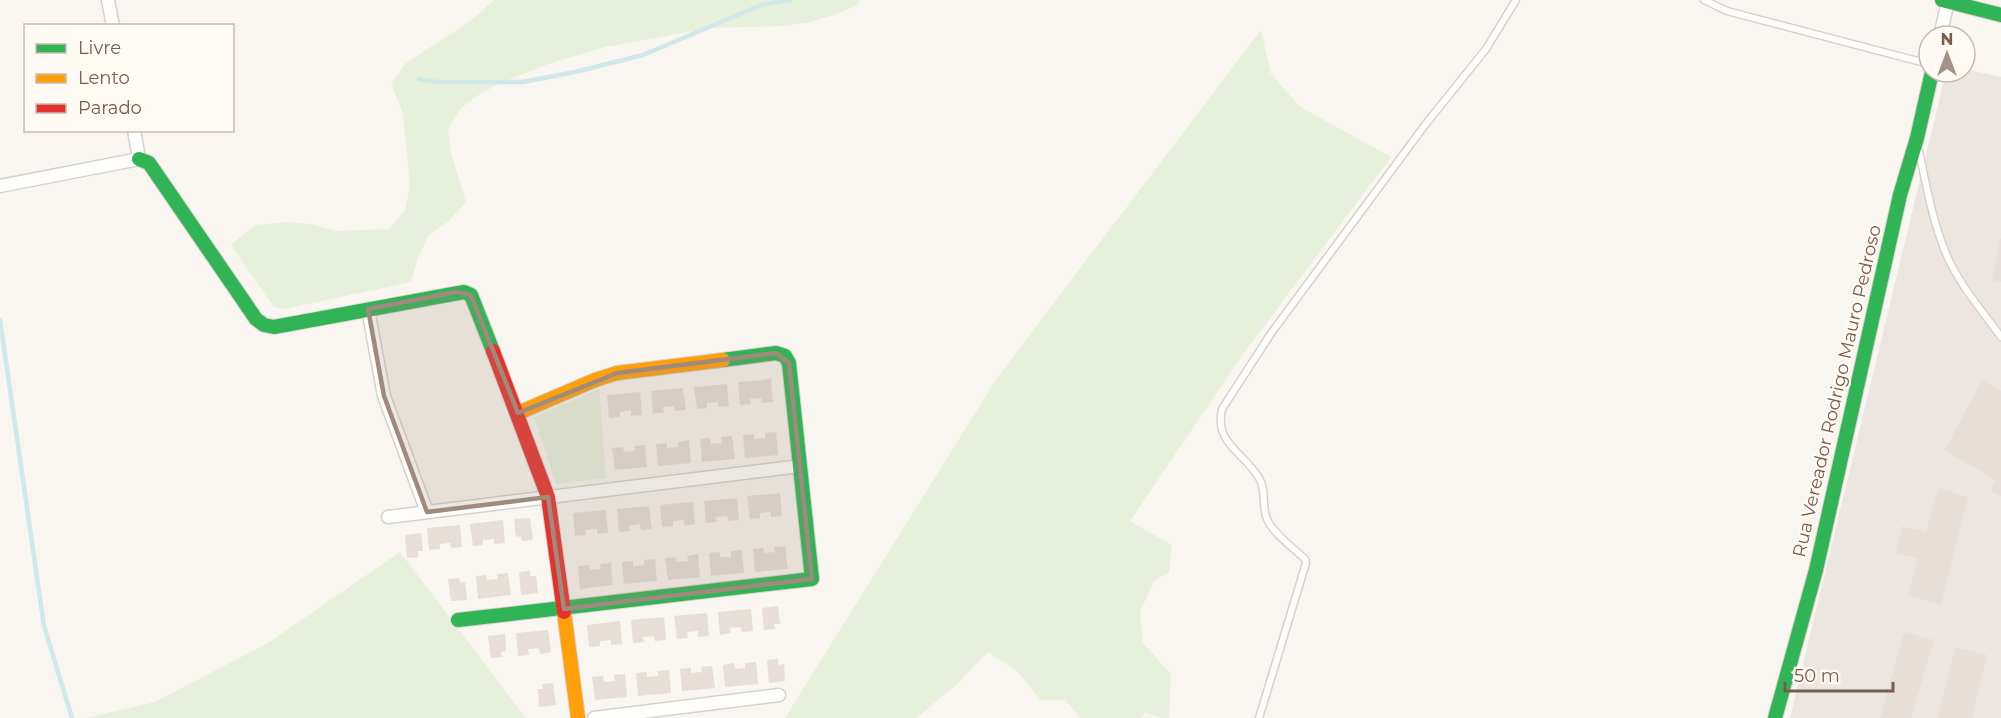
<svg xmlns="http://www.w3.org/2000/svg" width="2001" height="718" font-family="Montserrat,sans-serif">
  <rect width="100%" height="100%" fill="#f9f5f0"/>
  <path fill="#ede5e0" d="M1965 69 2001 77V718H1790L1946 72H1965Z"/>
  <path fill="#e7f0db" d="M494 0H860L857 5 834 15 810 22 784 26 710 28 606 47 551 63 502 82 480 94 461 108 448 129 451 154 466 202 449 221 429 235 418 257 411 282 284 309 274 307 231 245 255 225 286 222 311 224 336 231 389 229 405 210 410 186 403 113 391 84 406 63 472 20Z
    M1261 30 1271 74 1299 106 1391 157 1243 354 1130 521 1172 545 1169 572 1154 581 1140 612 1143 643 1171 674 1169 718H1161L1145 712 1141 718H1081L1065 700H1041L1016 670 988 652 955 686 916 718H785L997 378Z
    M599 389 606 478 556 484 534 417Z
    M400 552 526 718H86L155 702 268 643Z"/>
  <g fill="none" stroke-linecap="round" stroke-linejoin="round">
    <path stroke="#d0e8ea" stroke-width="4.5" d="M419 79 436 82H523L575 72 643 55 761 5 790 0
      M0 320 44 626 72 718"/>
  </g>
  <path fill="#e6ded7" d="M2000 239H2001V282L1992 280Z
    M771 379 773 402 762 403 761 398 750 399 751 404 740 405 738 382Z
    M1982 380 2001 391V496L1991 491 1995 480 1945 450Z
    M727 384 729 406 718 407V402L707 403V408L697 409 694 387Z
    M683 388 686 410 675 411 674 406 663 407 664 413H653L651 391Z
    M640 392 642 415 631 416V410L620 412V417L609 418 607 395Z
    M776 432 778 455 745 458 743 435 754 434V439L765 438V433Z
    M732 436 735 459 702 462 700 439 710 438 711 444 722 443 721 437Z
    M689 440 691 463 658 466 656 444 667 443V448L678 447V442Z
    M645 445 647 467 615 470 612 448 623 447 624 452 635 451 634 446Z
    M1938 488 1968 497 1941 605 1908 595 1918 558 1895 554 1902 526 1926 532Z
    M780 493 782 516 771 517V512L760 513V518L750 519 747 496Z
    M737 498 739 520 728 521 727 516 716 517 717 522 706 523 704 501Z
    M693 502 695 524 684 526V520L673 521V526L662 527 660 505Z
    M649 506 652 529 641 530 640 524 629 526 630 531 619 532 617 509Z
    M606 510 608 533 597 534V529L586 530V535L575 536 573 513Z
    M530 518 533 540 522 541 521 536 516 537 514 519Z
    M503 520 505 543 494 544V539L483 540V545L473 546 470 524Z
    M460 525 462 547 451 548 450 543 440 544V549L429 550 427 528Z
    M421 533 423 551H418V557L407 558 405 535Z
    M785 546 788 569 755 572 753 549 763 548 764 553 775 552 774 547Z
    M742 550 744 573 711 576 709 553 720 552V557H731V551Z
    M698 554 700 577 668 580 665 558 676 557 677 562 688 561 687 556Z
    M655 559 657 581 624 584 622 562 633 561V566L644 565V560Z
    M611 563 613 585 580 589 578 566 589 565 590 570 601 569 600 564Z
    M530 571V576H536L538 593 521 595 519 572Z
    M508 573 511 595 478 599 476 576 486 575 487 580 498 579 497 574Z
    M459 578 460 583 465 582 467 600 451 601 448 579Z
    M778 606 780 624H774L775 629 764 630 762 608Z
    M751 609 753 631 742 632 741 627 730 628 731 633 720 635 718 612Z
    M707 613 709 636 698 637V631L687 632 688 638 677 639 674 616Z
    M664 617 666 640 655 641 654 636 643 637 644 642 633 643 631 620Z
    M620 621 622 644 611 645V640L600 641V646L589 647 587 625Z
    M548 630 551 652 540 654 539 648 528 649 529 655 518 656 516 633Z
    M1904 632 1934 640 1911 718H1880Z
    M505 634 506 651 501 652 502 657 491 658 488 636Z
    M1955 647 1987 655 1972 718H1938Z
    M778 659V665L784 664 785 681 769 683 767 660Z
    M756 662 758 684 725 687 723 665 734 663 735 669 745 668V663Z
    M712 666 715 688 682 691 680 669 691 668V673L702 672 701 667Z
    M669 670 671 693 638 696 636 673 647 672V677L658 676V671Z
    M625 674 627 697 595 700 592 677 603 676 604 682 615 681 614 675Z
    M553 683 556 705 539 707 538 689H543L542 684Z"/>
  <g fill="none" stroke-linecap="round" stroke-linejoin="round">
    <defs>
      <path id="lane" d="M1704 0 1727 11 1929 64
        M1919 151C1926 184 1932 219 1945 251 1957 282 1981 309 2001 337
        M1259 718 1306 563 1305 559C1294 549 1272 532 1267 519 1261 505 1267 491 1259 478 1244 452 1214 444 1222 409L1272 332 1425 125 1486 49 1516 0"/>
      <path id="street" d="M108 0 113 26
        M1940 36 1948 2
        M0 186 139 159 134 130
        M368 309 384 396 427 512
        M388 517 800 466
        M594 718 779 695"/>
      <path id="fast" d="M1942 0 2001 15
        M139 159 149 163 256 319 264 325 274 327 464 292 471 295 493 351
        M458 620 812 579 789 363 785 356 776 353 723 360
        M1775 718 1816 570 1900 195 1917 138 1932 72"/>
      <path id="slow" d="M518 413 595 380 617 373 723 360
        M564 612 578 718"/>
      <path id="jam" d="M493 351 548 497 564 612"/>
    </defs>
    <use href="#lane" stroke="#d7d1cb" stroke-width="9"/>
    <use href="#street" stroke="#d7d1cb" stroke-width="15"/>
    <use href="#fast" stroke="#d9d2cb" stroke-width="16"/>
    <use href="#slow" stroke="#d9d2cb" stroke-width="16"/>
    <use href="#jam" stroke="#d9d2cb" stroke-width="16"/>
    <use href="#lane" stroke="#fefefd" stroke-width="6"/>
    <use href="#street" stroke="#fefefd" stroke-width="12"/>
    <use href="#fast" stroke="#30b455" stroke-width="14"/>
    <use href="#slow" stroke="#ff9f0a" stroke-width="14"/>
    <use href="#jam" stroke="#e5322d" stroke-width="14"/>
  </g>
  <path fill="#9f8a7d" fill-opacity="0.2" stroke="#9f8a7d" stroke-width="4.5" stroke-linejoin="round" d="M456 292 471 295 518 413 617 373 776 353 789 363 812 579 564 609 548 497 427 512 384 396 368 309Z"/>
  <g text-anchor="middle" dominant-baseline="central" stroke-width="4.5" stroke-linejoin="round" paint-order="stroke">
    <g font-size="18" fill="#7a5c4d" stroke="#fffaf3">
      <text transform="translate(1837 391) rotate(-77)">Rua Vereador Rodrigo Mauro Pedroso</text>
    </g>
  </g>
  <rect x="24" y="24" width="210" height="108" fill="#fffaf3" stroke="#cabbb1" stroke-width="1.5"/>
  <rect x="36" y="44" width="30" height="9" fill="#30b455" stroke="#cabbb1" stroke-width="1.5"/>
  <text x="78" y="54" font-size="18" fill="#7a5c4d">Livre</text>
  <rect x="36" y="74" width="30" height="9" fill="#ff9f0a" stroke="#cabbb1" stroke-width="1.5"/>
  <text x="78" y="84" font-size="18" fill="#7a5c4d">Lento</text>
  <rect x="36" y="104" width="30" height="9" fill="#e5322d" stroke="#cabbb1" stroke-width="1.5"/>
  <text x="78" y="114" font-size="18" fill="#7a5c4d">Parado</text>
  <g transform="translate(1947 54)"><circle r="28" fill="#fffaf3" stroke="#cabbb1" stroke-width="1.5"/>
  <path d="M0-4.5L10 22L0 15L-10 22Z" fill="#a69286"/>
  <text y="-9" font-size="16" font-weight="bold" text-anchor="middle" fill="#7a5c4d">N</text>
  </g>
  <path d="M1785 682v9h108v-9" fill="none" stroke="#7a5c4d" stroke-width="3"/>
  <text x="1794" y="682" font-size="18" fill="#7a5c4d" stroke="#fffaf3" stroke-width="4.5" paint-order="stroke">50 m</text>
</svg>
